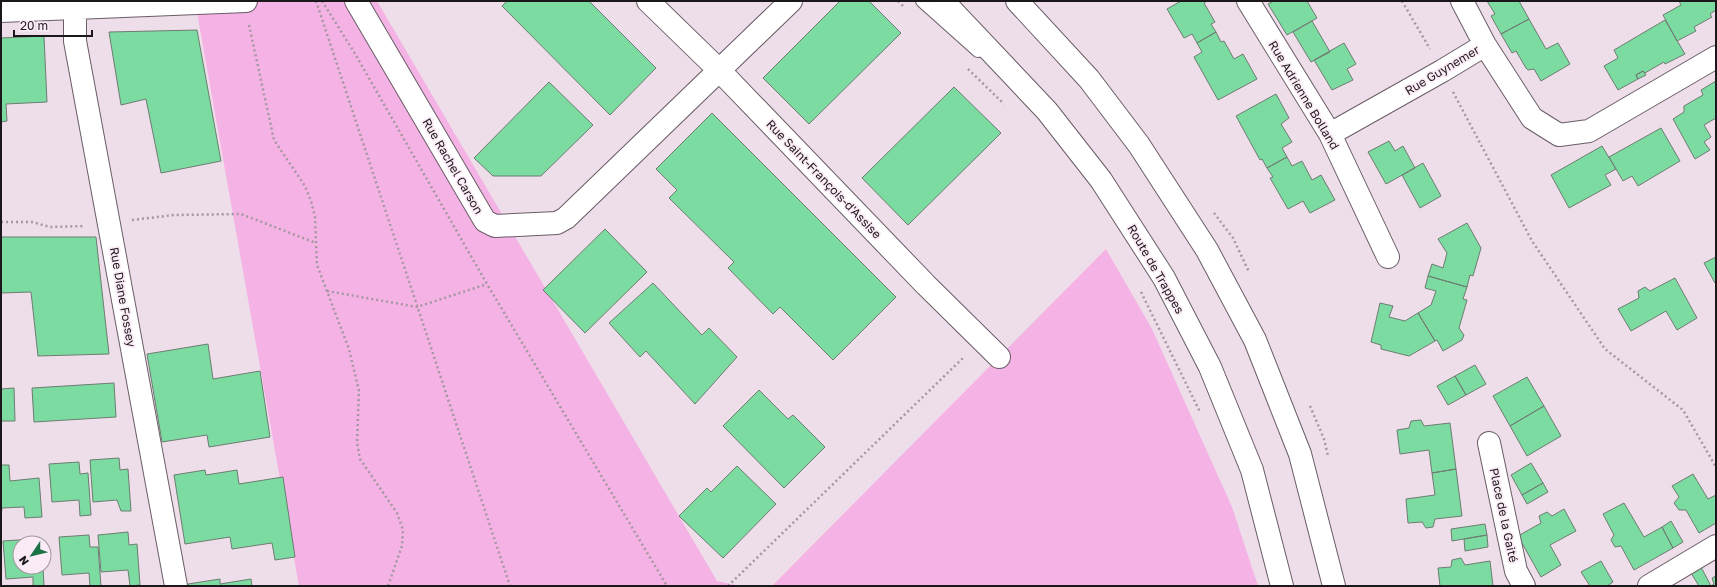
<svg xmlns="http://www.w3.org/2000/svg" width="1717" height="587" font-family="'Golos Text',sans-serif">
  <rect width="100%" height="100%" fill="#eddee9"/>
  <path fill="#f5b2e5" d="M195 1H377L717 581 740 586H299Z
    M1106 249 1152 329 1232 507 1258 586H772Z"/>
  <path fill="#7bdba0" stroke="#6e7c72" d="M507 1H589L656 68 610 115 502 6Z
    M840 1H869L901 33 809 124 763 78Z
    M1181 1H1207L1204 3 1215 22 1211 24 1216 32 1197 43 1192 34 1184 38 1167 9Z
    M1274 1H1307L1317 18 1287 35 1268 4Z
    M1487 1H1519L1529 19 1501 34 1491 16 1495 14Z
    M1679 1H1716V10L1710 14 1712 17 1694 27 1696 31 1677 41 1663 15 1681 5Z
    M1529 19 1546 49 1558 43 1570 64 1541 81 1534 69 1528 70 1526 68 1516 51 1512 53 1501 34Z
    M1665 20 1685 54 1665 64 1664 62 1645 73 1643 71 1636 75 1638 79 1618 90 1604 66 1618 58 1614 50Z
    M1312 21 1330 52 1311 62 1293 32Z
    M197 30 221 161 161 173 146 99 121 105 109 32Z
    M1216 32 1221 42 1224 41 1234 59 1243 54 1257 79 1218 100 1194 57 1202 52 1197 43Z
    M44 36 47 102 6 104 7 121 1 122V38Z
    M1344 43 1356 64 1347 69 1353 80 1332 90 1314 60Z
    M1643 71 1646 75 1638 79 1636 75Z
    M1716 81V118L1704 125 1711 137 1704 142 1710 150 1695 159 1673 119 1684 112V106L1703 95 1701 90Z
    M549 82 593 125 541 176H493L474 158Z
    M954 87 1001 133 908 225 862 178Z
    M1276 94 1289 118 1281 124 1292 142 1282 148 1287 157 1267 168 1262 159 1260 160 1236 116Z
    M712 113 896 297 833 360 780 307 773 314 728 268 734 262 669 198 677 190 656 169Z
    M1661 128 1680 161 1638 186 1632 176 1623 181 1609 157Z
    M1389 141 1395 151 1403 146 1415 168 1386 184 1368 152Z
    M1602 146 1616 169 1605 175 1611 185 1569 208 1551 175Z
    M1287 157 1292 166 1302 161 1312 180 1321 175 1335 200 1310 213 1303 201 1288 209 1270 178 1273 177 1267 168Z
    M1423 163 1441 196 1420 208 1402 175Z
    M1467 223 1481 248 1473 276 1470 275 1467 287 1428 276 1432 264 1443 268 1447 253 1438 239Z
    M605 229 647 272 585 333 543 290Z
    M1 237H96L109 354 38 356 31 292 1 293Z
    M1716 257V282L1715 283 1704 263Z
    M1428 276 1467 287 1463 299 1467 300 1459 328 1464 335 1462 340 1443 351 1437 340 1435 341 1418 313 1431 305 1436 291 1425 288Z
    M1675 278 1697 318 1677 330 1666 311 1631 331 1618 309 1639 298 1638 291 1645 287 1650 291Z
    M653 283 702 335 709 328 737 357 695 404 646 351 640 357 609 323Z
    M1380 303 1393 306 1389 317 1405 321 1418 313 1435 341 1409 356 1381 349V345L1371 342Z
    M208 344 213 379 260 371 270 437 209 447 207 435 162 442 147 354Z
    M1475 365 1486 384 1466 395 1455 376Z
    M1455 376 1466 395 1448 405 1437 386Z
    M1527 377 1544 406 1510 426 1493 396Z
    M114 383 116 417 34 422 32 388Z
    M14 388 15 421H1V389Z
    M759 390 788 419 793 415 825 447 784 488 723 426Z
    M1544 406 1561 436 1527 456 1510 426Z
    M1421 420 1424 426 1450 423 1456 469 1432 473 1429 450 1400 454 1397 430 1409 428 1411 421Z
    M119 458 120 470 128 469 131 511H121L117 500 93 502 90 460Z
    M79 462 80 474 88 473 91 515 80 516 79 500 52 502 49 464Z
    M1531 463 1543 483 1522 495 1511 475Z
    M1 465H9L10 481 39 478 42 517 25 518 24 507 2 508 1 516Z
    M737 466 776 504 723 558 679 516 707 488 711 492Z
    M1456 469 1462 516 1435 519 1433 527 1426 528 1422 522 1408 523 1406 499 1435 495 1432 473Z
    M205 470 206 475 237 470 239 484 283 477 295 557 275 560 272 543 232 549 230 537 185 544 174 475Z
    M1693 474 1708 499 1716 495V523L1699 533 1686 510H1679L1674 503 1679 497 1672 486Z
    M1543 483 1548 492 1527 504 1522 495Z
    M1624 503 1644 537 1662 527 1673 548 1634 570 1621 546 1615 547 1611 540 1614 535 1603 514Z
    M1564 509 1576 531 1550 545 1561 565 1541 577 1518 536 1541 523 1539 516 1547 512 1552 516Z
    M1671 521 1683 542 1673 548 1662 527Z
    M1485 524 1487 535 1452 541 1451 529Z
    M128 532 129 545 137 544 140 585 130 586 128 570 101 572 98 535Z
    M89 535 90 547H98L101 586H90L89 573 62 575 59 537Z
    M1487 535 1488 547 1465 551 1464 539Z
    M33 539V543H20V567H43L44 586H33V577L6 579 3 541Z
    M1461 558 1465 565 1490 561 1493 586H1440L1438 568 1451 567 1452 560Z
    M1601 561 1613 582 1607 586H1590L1581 572Z
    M1701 567 1711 586 1714 584 1712 578 1716 576V586H1699L1691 573Z
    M220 579V584L251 579 252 586H188V584Z"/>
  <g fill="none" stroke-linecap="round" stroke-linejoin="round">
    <defs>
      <path id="lane" d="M922 1 978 51"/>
      <path id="street" d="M356 1 485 221 495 226 557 223 566 218 791 1
        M648 1 719 70 926 285 999 357
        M1248 1 1330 134 1388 257
        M1462 1 1485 45
        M75 7V41L176 586
        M1 11 246 1
        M1330 134 1442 71 1485 45 1532 118 1559 135 1589 131 1716 57
        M1489 443 1516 571 1524 586
        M1649 586 1716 546"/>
      <path id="secondary" d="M943 1 1047 111 1101 180 1164 278 1210 367 1252 470 1282 586
        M1017 1 1089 79 1139 145 1207 250 1255 340 1300 454 1334 586"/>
    </defs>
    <use href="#lane" stroke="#6a5d67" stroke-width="14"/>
    <use href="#street" stroke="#6a5d67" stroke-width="24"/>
    <use href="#secondary" stroke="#6a5d67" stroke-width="24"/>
    <path stroke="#a397a0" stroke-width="2.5" stroke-dasharray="2 3" stroke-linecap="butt" d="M316 1 510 586
      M322 1 354 52 487 284 667 586
      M898 1 903 6
      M1402 1 1430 49
      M249 25 274 140 305 186 311 201 315 217 317 265 349 349 359 391 357 442 360 459 397 513 403 530 402 546 388 586
      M968 69 1004 104
      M1453 92 1532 241 1605 349 1683 410 1716 467
      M1214 213 1233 238 1249 272
      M132 220 174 215 241 214 316 243
      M1 222H32L50 227 85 226
      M327 291 417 307 487 284
      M1141 292 1200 412
      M1310 406 1324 439 1328 456
      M728 586 964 357"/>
    <use href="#lane" stroke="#fff" stroke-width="12"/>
    <use href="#street" stroke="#fff" stroke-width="22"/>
    <use href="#secondary" stroke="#fff" stroke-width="22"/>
  </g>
  <g text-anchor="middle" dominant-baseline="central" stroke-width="3.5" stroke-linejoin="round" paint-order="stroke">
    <g font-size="12" fill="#1c171b" stroke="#fbebf6">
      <text transform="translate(1442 70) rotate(-31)">Rue Guynemer</text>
      <text transform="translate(1304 95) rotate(59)">Rue Adrienne Bolland</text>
      <text transform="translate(453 166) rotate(60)">Rue Rachel Carson</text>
      <text transform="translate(824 179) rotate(46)">Rue Saint-François-d'Assise</text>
      <text transform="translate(1156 269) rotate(60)">Route de Trappes</text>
      <text transform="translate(123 297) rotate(80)">Rue Diane Fossey</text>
      <text transform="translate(1504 515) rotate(78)">Place de la Gaité</text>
    </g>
  </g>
  <rect width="1717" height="587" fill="none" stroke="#1c171b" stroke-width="4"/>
  <g transform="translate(32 555) rotate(235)"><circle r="19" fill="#fbebf6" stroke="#a2969e"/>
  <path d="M0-3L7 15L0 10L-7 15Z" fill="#1b7245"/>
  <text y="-6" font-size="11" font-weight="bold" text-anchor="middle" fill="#1c171b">N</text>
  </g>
  <path d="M14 30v6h78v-6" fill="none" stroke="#1c171b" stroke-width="2"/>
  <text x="20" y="30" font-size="12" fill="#1c171b" stroke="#fbebf6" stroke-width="3" paint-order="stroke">20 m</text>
</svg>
